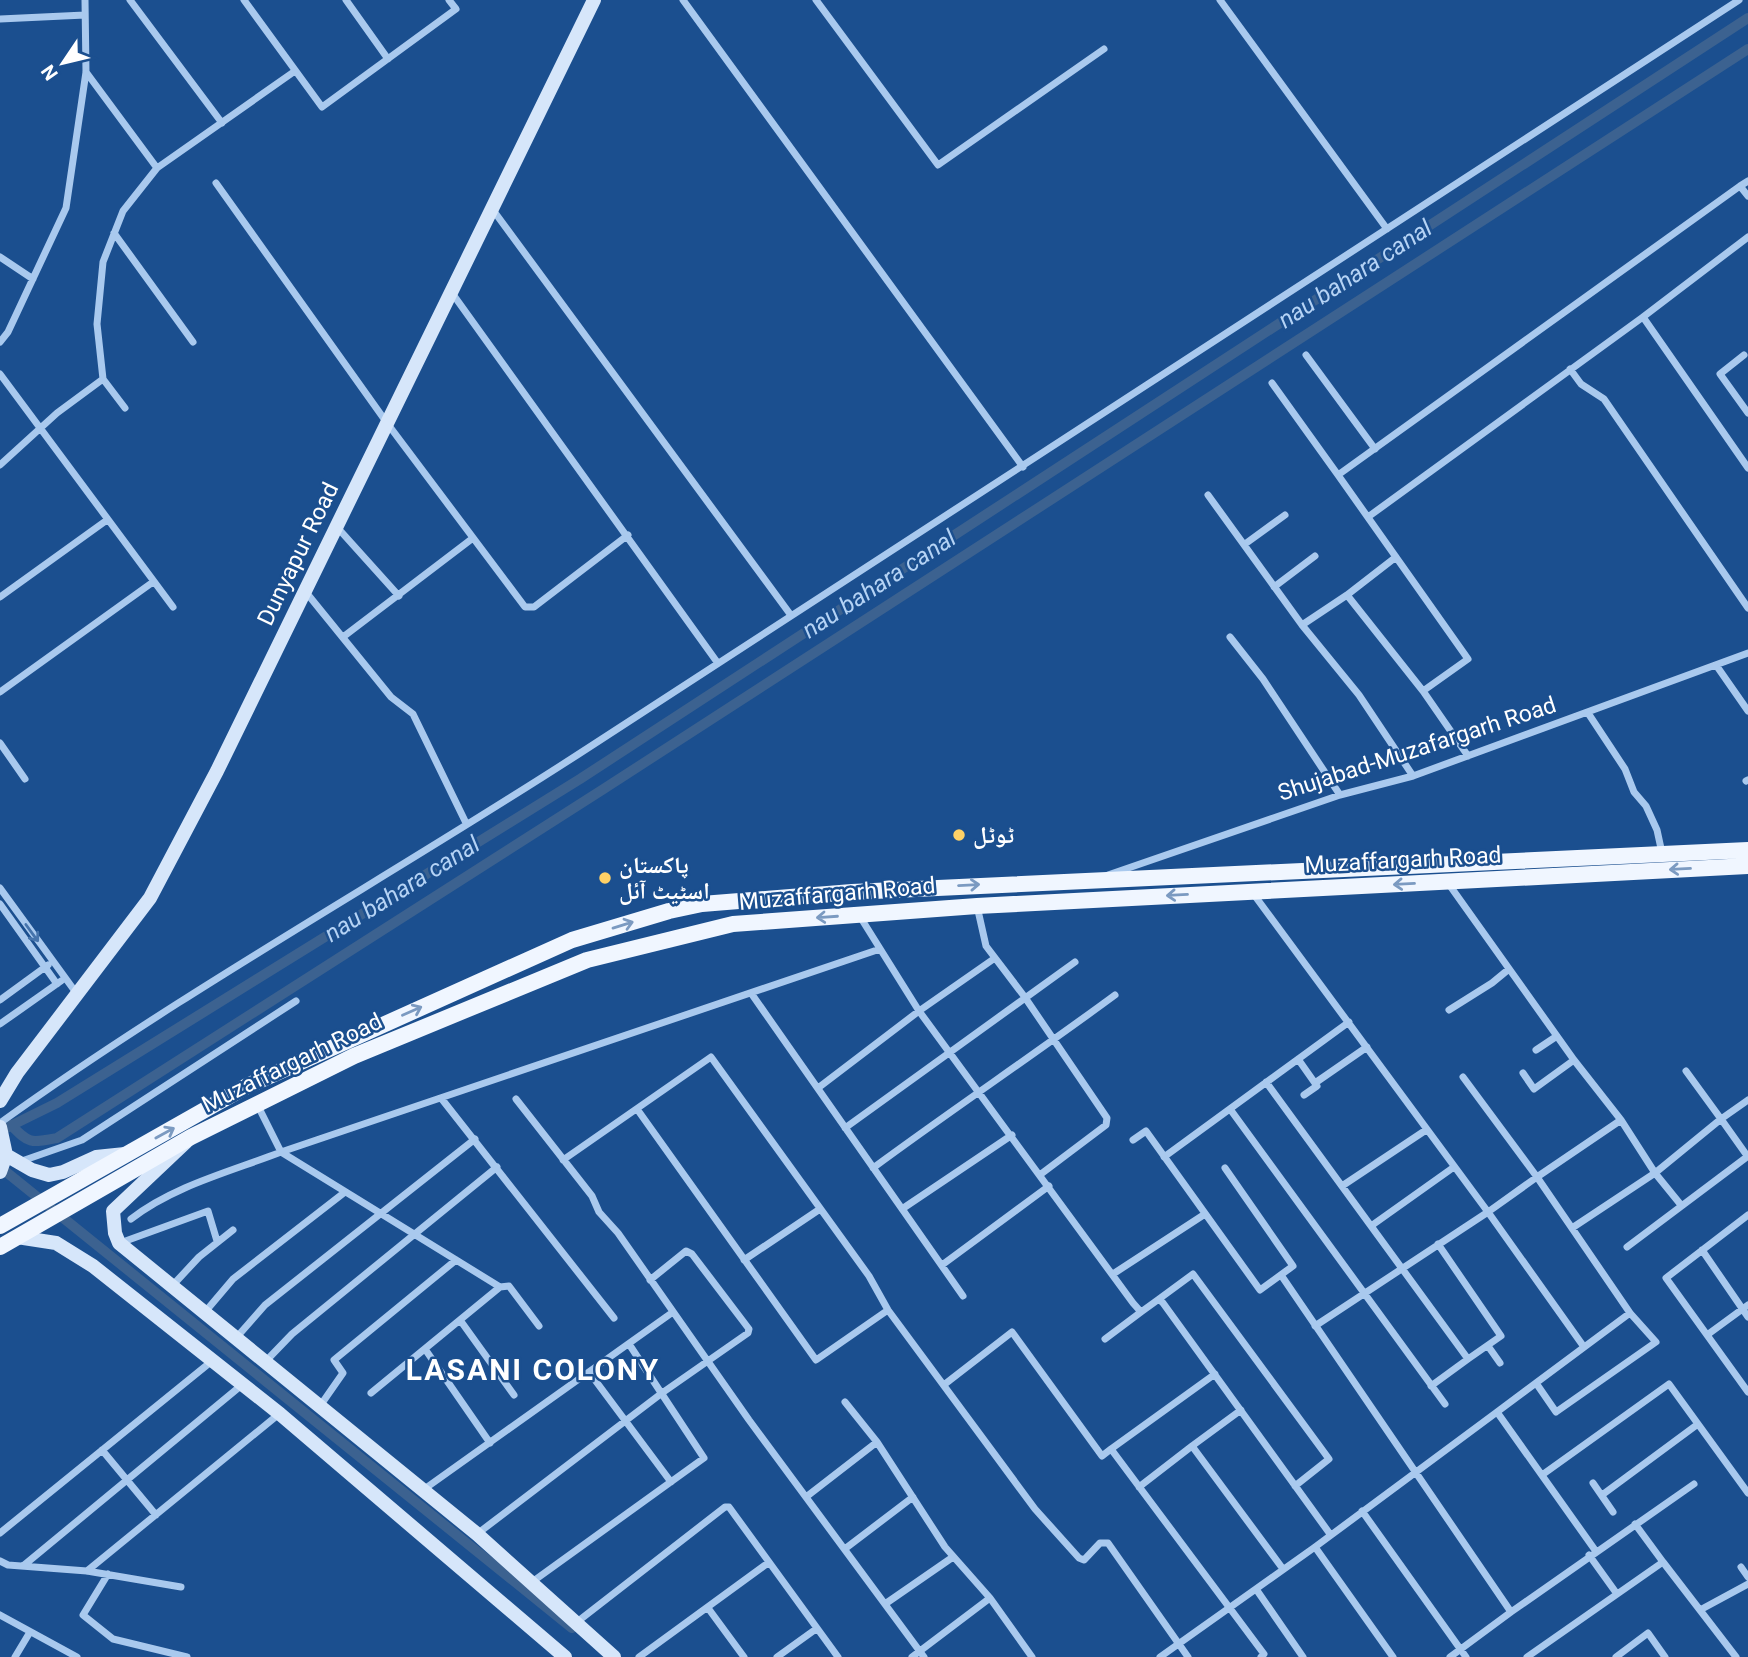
<svg xmlns="http://www.w3.org/2000/svg" width="1748" height="1657" font-family="Roboto,'Noto Naskh Arabic',sans-serif">
  <rect width="100%" height="100%" fill="#1b4f8f"/>
  <g fill="none" stroke-linecap="round" stroke-linejoin="round">
    <path stroke="#3c6290" stroke-width="10" d="M11 1125C29 1144 31 1143 57 1138L602 790 1748 49
      M0 1131 57 1103 580 779 1748 18
      M0 1167 572 1628"/>
    <path stroke="#a9c9ee" stroke-width="7" d="M130 0 222 123
      M244 0 322 107 456 9 449 0
      M346 0 388 59
      M683 0 1023 467
      M816 0 938 165 1104 49
      M1220 0 1387 229
      M0 19 85 15
      M86 72 157 168
      M1748 181 1740 186 1748 196
      M216 183 387 423 525 607H534L628 535
      M493 210 790 614
      M114 233 193 342
      M1748 237 1643 317 1748 468
      M0 257 33 279
      M452 293 717 662
      M0 342 8 332 66 208 86 72 85 0
      M1306 355 1375 449
      M1744 355 1720 374 1748 413
      M1570 369 1581 384 1604 399 1748 608
      M0 374 173 607
      M103 379 97 324 103 262 123 211 157 168 295 71
      M1272 383 1338 475 1740 186
      M0 465 57 413 103 379 125 408
      M1338 475 1468 659 1423 691 1468 756
      M1208 495 1302 625
      M1368 517 1643 317
      M336 526 399 596
      M1245 544 1285 515
      M1396 557 1347 595 1423 691
      M1274 587 1315 556
      M305 591 391 697 413 714 466 823
      M1347 595 1302 625 1359 695 1413 776
      M0 597 107 520
      M343 637 473 538
      M1230 637 1263 679 1340 795
      M1716 665 1748 711
      M0 692 153 582
      M1588 713 1625 769 1634 792 1646 806 1657 830 1662 853
      M0 743 25 779
      M1746 781 1748 780
      M1108 875 1340 795 1413 776 1748 653
      M1448 883 1574 1060 1621 1120
      M0 888 77 994
      M1252 892 1488 1212 1315 1326
      M0 904 57 984
      M977 906 986 946 1024 996 1107 1118 1106 1125 1041 1174
      M859 915 919 1011 1133 1303 1141 1312 1159 1299 1163 1303 1330 1534
      M751 993 963 1296
      M0 1000 48 965
      M1449 1010 1492 983 1509 969
      M0 1024 61 981
      M1536 1050 1557 1036
      M1298 1059 1317 1086 1304 1095
      M1523 1073 1534 1089 1574 1060
      M1463 1077 1537 1177 1621 1120 1655 1173 1681 1205
      M1266 1082 1468 1359 1431 1386
      M1315 1083 1367 1047
      M818 1088 919 1011 995 958
      M441 1098 614 1318
      M516 1099 592 1196 599 1212 618 1233 749 1420 924 1657
      M1748 1100 1721 1119 1748 1157
      M257 1104 281 1152 500 1287
      M637 1109 816 1360 888 1310
      M1230 1109 1445 1404
      M0 1123C189 987 393 875 588 748 971 498 1355 249 1739 0
      M845 1128 1075 962
      M1133 1140 1146 1131 1260 1290 1293 1266 1225 1168
      M1164 1157 1349 1022
      M563 1160 711 1057 869 1276 888 1310 1035 1509 1079 1558 1084 1560 1100 1543H1108L1188 1657
      M19 1162 82 1140 296 1001
      M873 1168C953 1109 1035 1054 1115 995
      M1342 1186 1426 1130
      M902 1209 1012 1135
      M1748 1215 1666 1278 1748 1392
      M131 1219C173 1186 232 1171 281 1152L880 949
      M1371 1226 1454 1167
      M1572 1228 1655 1173 1721 1119 1686 1071
      M120 1243 208 1211 217 1241
      M1438 1244 1501 1336 1468 1359
      M1627 1247 1748 1156
      M1702 1250 1748 1317
      M744 1260 820 1209
      M942 1265 1049 1186
      M1113 1274 1205 1214
      M1281 1275 1511 1612 1450 1657
      M172 1286 199 1257 233 1230
      M1159 1299 1193 1274 1329 1459 1295 1486
      M205 1312 233 1279 345 1192
      M460 1320 514 1395
      M1707 1335 1748 1305
      M236 1338 265 1305 475 1139
      M1105 1339 1141 1312
      M1488 1346 1500 1363
      M1584 1347 1488 1212 1537 1177 1630 1313 1497 1412 1595 1550
      M425 1349 490 1443
      M265 1362 292 1334 497 1167
      M589 1372 671 1482
      M1536 1383 1556 1412 1656 1342 1630 1313
      M945 1384 1012 1332 1102 1456 1111 1449 1264 1654 1261 1657
      M371 1393 500 1287 509 1286 539 1326
      M845 1402 877 1442 945 1547 990 1598 1032 1657
      M320 1406 343 1373 334 1360 456 1260
      M1241 1410 1192 1446 1283 1569
      M1111 1449 1215 1374
      M102 1450 156 1515
      M1542 1475 1669 1384 1748 1493
      M1593 1483 1613 1512
      M1139 1487 1192 1446
      M423 1490 673 1312
      M1602 1495 1698 1424
      M806 1497 877 1442
      M1362 1511 1466 1657
      M1635 1524 1663 1562
      M0 1533 212 1361
      M477 1534 662 1393 748 1333 749 1329 692 1254 686 1251 650 1280
      M1315 1547 1393 1657
      M846 1548 913 1497
      M1589 1555 1617 1594
      M0 1561 8 1565 87 1571 181 1587
      M23 1566 243 1384
      M1741 1567 1748 1577
      M87 1571 279 1414
      M108 1574 83 1615 113 1639 187 1657
      M532 1582 704 1458 629 1344
      M1256 1589 1303 1657
      M885 1604 953 1557
      M708 1608 744 1657
      M1700 1610 1748 1584
      M1511 1612 1694 1484
      M0 1615 77 1657
      M577 1622 725 1507H729L838 1657
      M15 1657 30 1632
      M639 1657 768 1563
      M777 1657 816 1629
      M912 1657 990 1598
      M1160 1657 1315 1547 1497 1412
      M1527 1657 1663 1562 1736 1657
      M1616 1657 1648 1633 1665 1657"/>
    <path stroke="#d6e6fa" stroke-width="14" d="M0 1101 17 1073 150 898 217 771 594 0
      M0 1127 6 1155 0 1172
      M186 1142 113 1211 115 1233 119 1243 477 1534 614 1657
      M6 1155 32 1170 49 1175 63 1172 96 1157 125 1154
      M17 1237 56 1243 93 1266 280 1414 565 1657"/>
    <path stroke="#f0f6ff" stroke-width="16" d="M0 1226 247 1086 572 940 669 911 702 904 852 892 1748 850
      M0 1247 191 1137 354 1056 587 960 733 924 977 906 1748 866"/>
  </g>
  <defs><path id="oneway-shaft" d="M-6 0H5M1.5-3L5.5 0L1.5 3" fill="none" stroke-width="1.6" stroke-linecap="round" stroke-linejoin="round" transform="scale(1.75)"/></defs>
  <g stroke="#7b9ac1">
    <use href="#oneway-shaft" transform="translate(1680 869) rotate(177)"/>
    <use href="#oneway-shaft" transform="translate(1404 884) rotate(177)"/>
    <use href="#oneway-shaft" transform="translate(969 885) rotate(-3)"/>
    <use href="#oneway-shaft" transform="translate(1177 895) rotate(177)"/>
    <use href="#oneway-shaft" transform="translate(827 917) rotate(176)"/>
    <use href="#oneway-shaft" transform="translate(623 925) rotate(-17)"/>
    <use href="#oneway-shaft" transform="translate(412 1011) rotate(-24)"/>
    <use href="#oneway-shaft" transform="translate(165 1133) rotate(-29)"/>
  </g>
  <use stroke="#4674ac" href="#oneway-shaft" transform="translate(32 933) rotate(54)"/>
  <g fill="#ffd166" stroke="#1b4f8f" stroke-width="2.5">
    <circle cx="959" cy="835" r="7"/>
    <circle cx="605" cy="878" r="7"/>
  </g>
  <g text-anchor="middle" dominant-baseline="central" stroke-width="5" stroke-linejoin="round" paint-order="stroke">
    <g font-size="23" fill="#fff" stroke="#1b4f8f">
      <text transform="translate(298 554) rotate(-64)">Dunyapur Road</text>
      <text transform="translate(1417 749) rotate(-18)">Shujabad-Muzafargarh Road</text>
      <text transform="translate(1403 860) rotate(-3)">Muzaffargarh Road</text>
      <text transform="translate(837 894) rotate(-5)">Muzaffargarh Road</text>
      <text transform="translate(292 1063) rotate(-26)">Muzaffargarh Road</text>
    </g>
    <g font-size="23" font-weight="bold" fill="#fff" stroke="#1b4f8f" text-anchor="start">
      <text x="973" y="835">ٹوٹل</text>
      <text x="619" y="865">پاکستان<tspan x="619" dy="26">اسٹیٹ آئل</tspan></text>
    </g>
    <g font-size="24" font-style="italic" fill="#b5d3f5" stroke="#1b4f8f">
      <text transform="translate(1355 274) rotate(-33)">nau bahara canal</text>
      <text transform="translate(879 584) rotate(-33)">nau bahara canal</text>
      <text transform="translate(402 889) rotate(-32)">nau bahara canal</text>
    </g>
    <g font-size="30" font-weight="bold" letter-spacing="2" fill="#fff" stroke="#1b4f8f">
      <text x="533" y="1369">LASANI COLONY</text>
    </g>
  </g>
  <g transform="translate(63 63) rotate(235)" stroke="#1b4f8f" stroke-width="5" paint-order="stroke">
  <path d="M0-5L12 26L0 18L-12 26Z" fill="#ffffff"/>
  <text y="-10" font-size="19" font-weight="bold" text-anchor="middle" fill="#ffffff">N</text>
  </g>
</svg>
